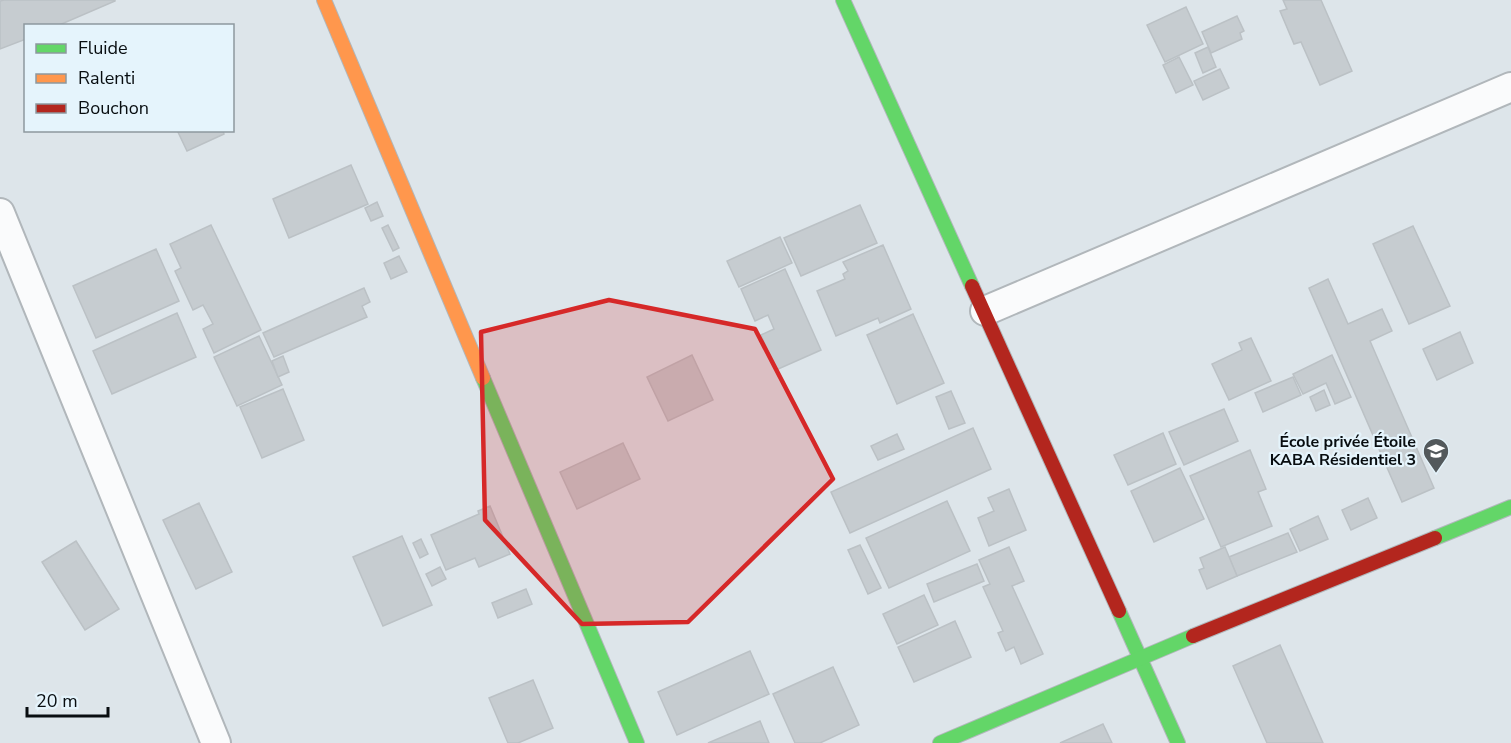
<svg xmlns="http://www.w3.org/2000/svg" width="1511" height="743" font-family="'Nunito Sans',sans-serif">
	<rect width="100%" height="100%" fill="#dde5ea"/>
	<!-- building -->
	<g fill="#c6ccd0" stroke="#bbc1c5" stroke-width="1.5">
		<path d="M4,0H115V1L57,26H26V39L0,49V1Z"/>
		<path d="M1283,0H1321L1352,71L1320,85L1301,42L1294,44L1280,11L1287,9Z"/>
		<path d="M1186,7L1203,44L1165,62L1147,25Z"/>
		<path d="M1237,16L1244,31L1240,33L1242,39L1211,53L1202,32Z"/>
		<path d="M1208,47L1216,67L1203,73L1195,53Z"/>
		<path d="M1179,57L1193,85L1176,93L1163,65Z"/>
		<path d="M1220,69L1229,88L1203,100L1194,81Z"/>
		<path d="M177,130H223L224,134L187,151Z"/>
		<path d="M351,165L368,204L289,238L273,199Z"/>
		<path d="M377,202L383,216L371,221L365,208Z"/>
		<path d="M860,205L877,243L801,276L784,238Z"/>
		<path d="M211,225L261,330L214,353L203,329L213,324L203,305L193,310L175,271L181,268L170,244Z"/>
		<path d="M388,225L399,248L393,251L382,228Z"/>
		<path d="M1413,226L1450,306L1409,324L1373,244Z"/>
		<path d="M780,237L792,263L739,287L727,261Z"/>
		<path d="M883,245L911,309L880,323L878,318L836,336L817,291L845,279L843,274L848,271L843,262Z"/>
		<path d="M156,249L179,301L96,338L73,286Z"/>
		<path d="M399,256L407,272L391,279L384,263Z"/>
		<path d="M785,269L821,350L776,370L761,335L774,329L768,315L755,321L741,289Z"/>
		<path d="M1328,279L1348,324L1382,309L1392,331L1370,341L1434,488L1402,502L1309,288Z"/>
		<path d="M364,288L370,302L362,306L367,317L274,357L263,333Z"/>
		<path d="M177,313L196,357L112,394L93,351Z"/>
		<path d="M913,314L944,383L897,404L867,335Z"/>
		<path d="M1460,332L1473,363L1437,380L1423,349Z"/>
		<path d="M259,336L282,385L237,406L214,357Z"/>
		<path d="M1251,338L1271,381L1229,400L1212,364L1242,350L1239,343Z"/>
		<path d="M692,355L713,400L668,421L647,377Z"/>
		<path d="M1332,355L1351,397L1335,404L1326,383L1303,394L1293,374Z"/>
		<path d="M283,356L289,372L278,377L272,361Z"/>
		<path d="M1293,377L1301,395L1263,412L1255,393Z"/>
		<path d="M283,389L304,440L262,458L240,407Z"/>
		<path d="M1324,390L1330,405L1316,411L1310,397Z"/>
		<path d="M951,391L965,423L949,429L936,397Z"/>
		<path d="M1224,409L1238,441L1184,465L1169,432Z"/>
		<path d="M973,428L991,469L850,533L831,492Z"/>
		<path d="M1163,433L1176,464L1128,485L1114,455Z"/>
		<path d="M897,434L904,449L878,460L871,446Z"/>
		<path d="M623,443L640,479L577,509L560,472Z"/>
		<path d="M1250,450L1266,489L1258,492L1272,526L1221,547L1190,476Z"/>
		<path d="M1180,468L1204,519L1154,542L1131,491Z"/>
		<path d="M1009,489L1026,530L989,546L978,518L994,511L988,498Z"/>
		<path d="M1368,498L1377,518L1351,530L1342,510Z"/>
		<path d="M947,501L970,551L889,588L866,538Z"/>
		<path d="M199,503L232,572L196,589L163,520Z"/>
		<path d="M490,506L510,554L479,567L475,558L446,570L431,535L479,514L478,511Z"/>
		<path d="M1318,516L1328,539L1300,551L1290,529Z"/>
		<path d="M1288,533L1297,552L1237,576L1229,557Z"/>
		<path d="M402,536L432,605L383,626L353,557Z"/>
		<path d="M421,539L428,554L420,558L413,543Z"/>
		<path d="M76,541L119,609L85,630L42,562Z"/>
		<path d="M860,545L881,588L868,594L848,550Z"/>
		<path d="M1009,547L1024,581L1012,586L1043,654L1021,664L1014,647L1006,651L998,633L1003,631L983,587L990,584L979,560Z"/>
		<path d="M1225,547L1237,576L1207,589L1199,570L1204,568L1200,558Z"/>
		<path d="M977,564L984,581L934,602L927,584Z"/>
		<path d="M440,567L446,579L432,586L426,574Z"/>
		<path d="M526,589L532,604L498,618L492,603Z"/>
		<path d="M924,595L938,625L897,644L883,614Z"/>
		<path d="M955,621L971,657L914,682L898,647Z"/>
		<path d="M1280,645L1323,743H1267L1233,666Z"/>
		<path d="M750,651L769,694L677,735L658,692Z"/>
		<path d="M833,667L859,725L820,743H795L773,694Z"/>
		<path d="M533,680L553,728L518,743H508L489,698Z"/>
		<path d="M760,721L769,743H708Z"/>
		<path d="M1103,724L1112,743H1060Z"/>
	</g>
	<g fill="none" stroke-linecap="round" stroke-linejoin="round">
		<!-- street casing -->
		<g stroke="#b1b7bb" stroke-width="32">
			<g id="street">
				<path d="M0,213L216,743"/>
				<path d="M985,311L1511,87"/>
			</g>
		</g>
		<!-- fast casing -->
		<g stroke="#b1b7bb" stroke-width="16">
			<g id="fast">
				<path d="M843,0L972,286"/>
				<path d="M483,378L637,743"/>
				<path d="M1435,538L1511,507"/>
				<path d="M1119,611L1178,743"/>
				<path d="M940,743L1193,636"/>
			</g>
		</g>
		<!-- slow casing -->
		<g stroke="#b1b7bb" stroke-width="16">
			<path id="slow" d="M324,0L483,378"/>
		</g>
		<!-- jam casing -->
		<g stroke="#b1b7bb" stroke-width="16">
			<g id="jam">
				<path d="M972,286L1119,611"/>
				<path d="M1193,636L1435,538"/>
			</g>
		</g>
		<!-- street -->
		<use href="#street" stroke="#fafbfc" stroke-width="28"/>
		<!-- fast -->
		<use href="#fast" stroke="#63d668" stroke-width="14"/>
		<!-- slow -->
		<use href="#slow" stroke="#ff974d" stroke-width="14"/>
		<!-- jam -->
		<use href="#jam" stroke="#b3261e" stroke-width="14"/>
	</g>
	<!-- marked area -->
	<path fill="#d62828" fill-opacity="0.2" stroke="#d62828" stroke-width="4.5" stroke-linejoin="round" d="M609,300L755,329L833,479L688,622L582,624L485,520L481,332Z"/>
	<!-- icons -->
	<defs>
		<g id="school-pin" transform="scale(1.35)"><path d="M0 17L-7.5 6A9.5 9.5 0 1 1 7.5 6Z" fill="#53595c" stroke="#e5f4fc"/><path d="M0-5L7-2L0 1L-7-2ZM-4 1L0 2.5L4 1V4Q0 6-4 4Z" fill="#fff"/></g>
	</defs>
	<g fill-rule="evenodd">
		<use href="#school-pin" x="1436" y="451"/>
	</g>
	<g text-anchor="middle" dominant-baseline="central" stroke-width="4.5" stroke-linejoin="round" paint-order="stroke">
		<!-- poi labels -->
		<g font-size="16" font-weight="bold" fill="#080d10" stroke="#e5f4fc" text-anchor="end">
			<text x="1416" y="442">École privée Étoile<tspan x="1416" dy="18">KABA Résidentiel 3</tspan></text>
		</g>
	</g>
	<!-- legend -->
	<rect x="24" y="24" width="210" height="108" fill="#e5f4fc" stroke="#8d989e" stroke-width="1.5"/>
	<rect x="36" y="44" width="30" height="9" fill="#63d668" stroke="#8d989e" stroke-width="1.5"/>
	<text x="78" y="54" font-size="18" fill="#080d10">Fluide</text>
	<rect x="36" y="74" width="30" height="9" fill="#ff974d" stroke="#8d989e" stroke-width="1.5"/>
	<text x="78" y="84" font-size="18" fill="#080d10">Ralenti</text>
	<rect x="36" y="104" width="30" height="9" fill="#b3261e" stroke="#8d989e" stroke-width="1.5"/>
	<text x="78" y="114" font-size="18" fill="#080d10">Bouchon</text>
	<!-- scale -->
	<path d="M27 707v9h81v-9" fill="none" stroke="#080d10" stroke-width="3"/>
	<text x="36" y="707" font-size="18" fill="#080d10" stroke="#e5f4fc" stroke-width="4.5" paint-order="stroke">20 m</text>
</svg>
